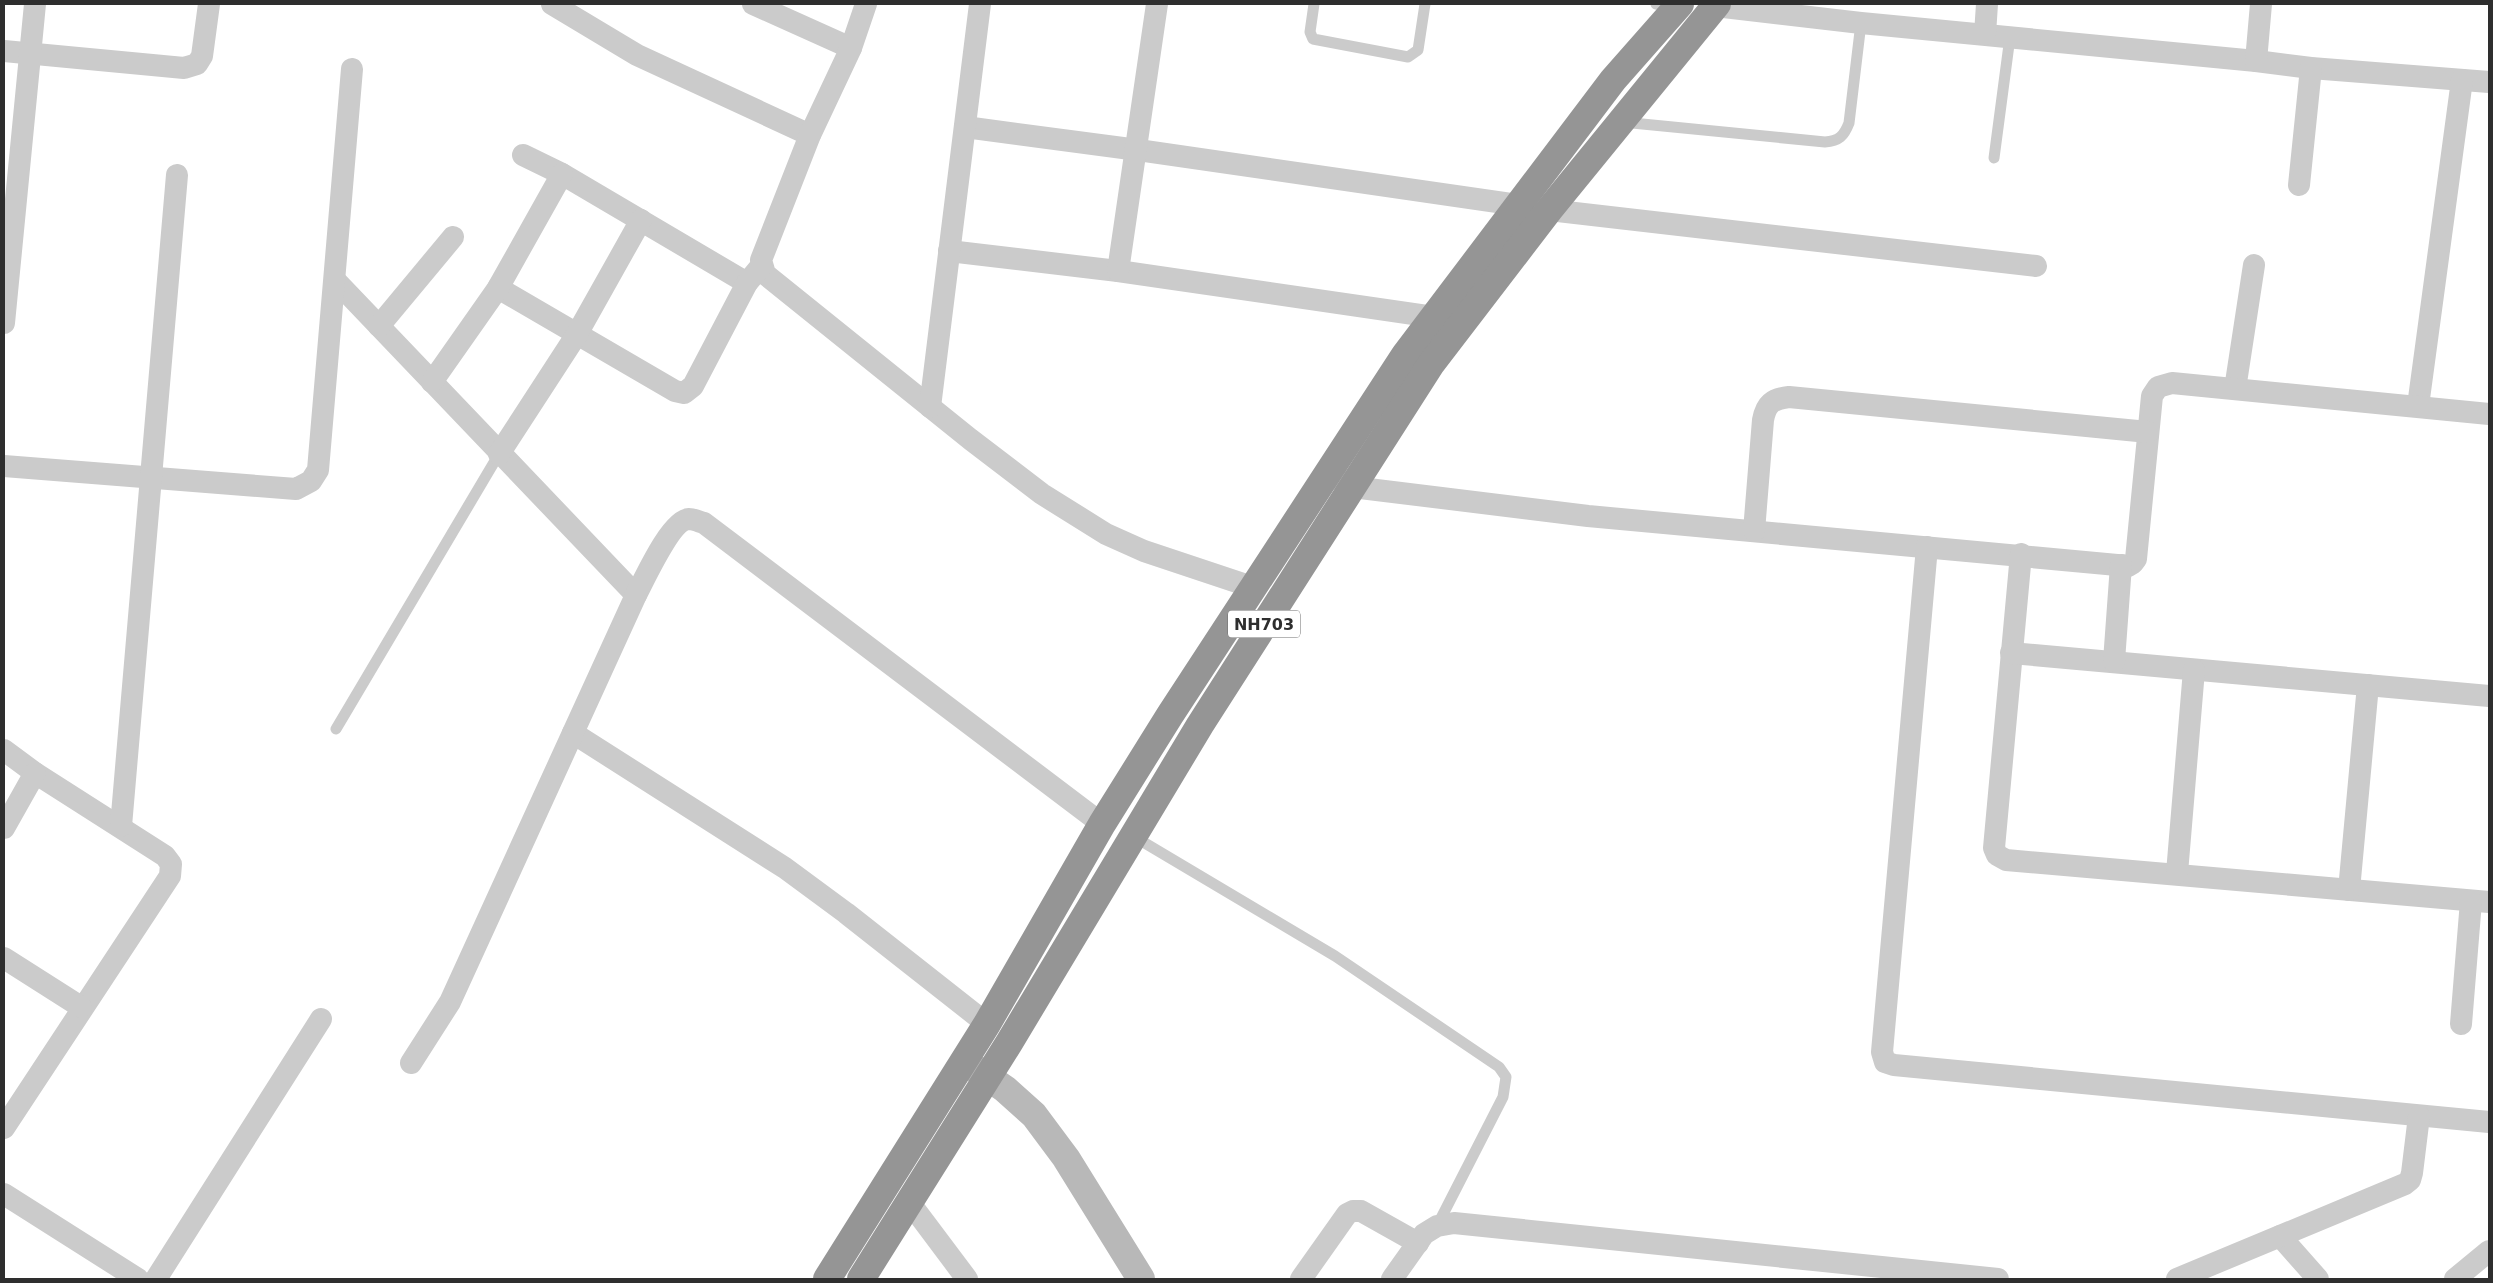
<svg xmlns="http://www.w3.org/2000/svg" width="2493" height="1283" font-family="'DejaVu Sans',sans-serif">
	<rect width="100%" height="100%" fill="#fff"/>
	<g fill="none" stroke-linecap="round" stroke-linejoin="round">
		<!-- lane -->
		<g stroke="#cbcbcb" stroke-width="11">
			<path d="M1314,4L1310,32L1313,39L1408,57L1418,50L1425,4"/>
			<path d="M1656,4L1675,7"/>
			<path d="M1622,122L1825,142C1839,141 1844,136 1849,123L1861,23"/>
			<path d="M1994,158L2010,37"/>
			<path d="M336,729L499,454"/>
			<path d="M1133,836L1335,956L1499,1067L1506,1077L1503,1097L1437,1226"/>
		</g>
		<!-- street -->
		<g stroke="#cbcbcb" stroke-width="22">
			<path d="M552,4L637,55L810,135"/>
			<path d="M753,4L851,48"/>
			<path d="M866,4L851,48L810,135L761,260L765,274L970,439L1042,494L1106,534L1144,551L1252,587"/>
			<path d="M1715,6L1861,23L2256,61L2311,68L2489,82"/>
			<path d="M1985,34L1987,4"/>
			<path d="M4,51L184,68L197,64L202,56L209,4"/>
			<path d="M2256,61L2261,4"/>
			<path d="M965,127L1138,150L1518,205"/>
			<path d="M523,155L562,174L747,283"/>
			<path d="M2299,185L2311,68"/>
			<path d="M1549,210L2036,266"/>
			<path d="M949,251L1118,271L1434,317"/>
			<path d="M1118,271L1157,4"/>
			<path d="M335,280L636,595"/>
			<path d="M498,288L675,391L684,393L693,386L747,283L761,266"/>
			<path d="M4,323L35,4"/>
			<path d="M379,326L453,237"/>
			<path d="M432,382L498,288L562,174"/>
			<path d="M2235,389L2254,265"/>
			<path d="M2418,406L2462,80"/>
			<path d="M930,407L980,4"/>
			<path d="M499,454L577,334L641,220"/>
			<path d="M4,466L296,489L311,481L318,470L352,69"/>
			<path d="M1339,479L1352,487L1588,516L2128,566L2133,563L2136,559L2152,396L2158,387L2172,383L2489,414"/>
			<path d="M1754,531L1763,420C1766,404 1772,399 1789,397L2148,432"/>
			<path d="M1927,547L1882,1052L1885,1062L1894,1065L2489,1122"/>
			<path d="M2021,554L1994,848L1997,855L2006,860L2489,902"/>
			<path d="M2011,653L2489,696"/>
			<path d="M2114,661L2121,565"/>
			<path d="M573,733L785,868L846,913L987,1024"/>
			<path d="M4,750L35,773L165,856L171,864L170,876L4,1128"/>
			<path d="M121,826L177,175"/>
			<path d="M4,828L35,773"/>
			<path d="M2177,873L2194,670"/>
			<path d="M2349,890L2368,685"/>
			<path d="M4,958L81,1007"/>
			<path d="M2461,1024L2471,901"/>
			<path d="M411,1063L450,1002L636,595C645,578 671,520 689,519C694,519 700,522 704,523L1102,824"/>
			<path d="M4,1194L138,1279"/>
			<path d="M910,1203L967,1279"/>
			<path d="M2280,1236L2318,1279"/>
			<path d="M156,1279L321,1019"/>
			<path d="M1301,1279L1347,1214L1353,1211H1361L1418,1243"/>
			<path d="M1392,1279L1424,1234L1437,1226L1454,1223L1998,1279"/>
			<path d="M2177,1279L2405,1184L2410,1180L2412,1173L2419,1116"/>
			<path d="M2455,1279L2489,1251"/>
		</g>
		<!-- secondary -->
		<path stroke="#b8b8b8" stroke-width="28" d="M967,1063L1005,1089L1034,1115L1066,1158L1141,1279"/>
		<!-- highway -->
		<g stroke="#959595" stroke-width="28">
			<path d="M827,1279L987,1024L1102,824L1170,715L1405,355L1613,80L1680,4"/>
			<path d="M861,1279L1009,1043L1200,725L1431,364L1549,210L1717,4"/>
		</g>
	</g>
	<g text-anchor="middle" dominant-baseline="central" stroke-width="5" stroke-linejoin="round" paint-order="stroke">
		<!-- shield labels -->
		<rect fill="#fff" stroke="#6d6d6d" stroke-width="1" x="1228" y="610.5" width="72" height="27" rx="4"/>
		<g font-size="16" font-weight="bold" fill="#2e2e2e">
			<text x="1264" y="624">NH703</text>
		</g>
	</g>
	<!-- border -->
	<rect width="2493" height="1283" fill="none" stroke="#2e2e2e" stroke-width="10"/>
</svg>
